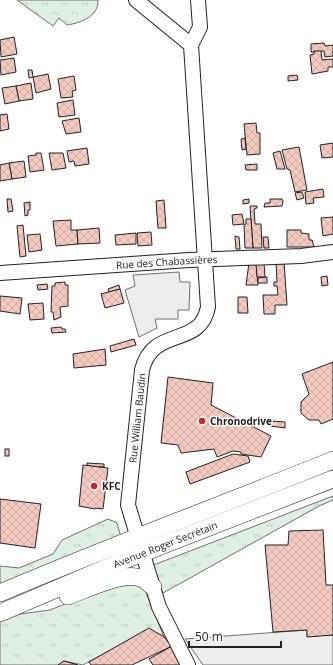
<svg xmlns="http://www.w3.org/2000/svg" width="333" height="665" font-family="'Open Sans',sans-serif">
	<defs>
		<pattern id="grass-tufts" width="24" height="20" patternUnits="userSpaceOnUse"><rect width="24" height="20" fill="#e0efe3"/><path d="M3 7l-1-3M5 7V3M7 7l1-3M15 17l-1-3M17 17v-4M19 17l1-3" fill="none" stroke="#c0cdc2"/></pattern>
		<pattern id="forest-crowns" width="20" height="18" patternUnits="userSpaceOnUse"><rect width="20" height="18" fill="#e0efe3"/><path d="M2 6a3 3 0 1 1 6 0M12 15a3 3 0 1 1 6 0" fill="none" stroke="#c0cdc2"/></pattern>
		<pattern id="building-cross-hatch" width="8" height="8" patternUnits="userSpaceOnUse"><rect width="8" height="8" fill="#f3c9c0"/><path d="M0 0l8 8M0 8l8-8" fill="none" stroke="#d0aca5"/></pattern>
	</defs>
	<rect width="100%" height="100%" fill="#fff"/>
	<!-- grass -->
	<g fill="url(#grass-tufts)" stroke="#6f6f6f">
		<path d="M333,496V500L319,506L163,593L151,566Z"/>
		<path d="M108,519L117,523L121,537L0,586V566L19,568L53,554L62,540Z"/>
		<path d="M134,582L145,590L164,637L149,629L83,665L64,661L58,665H0V621L13,615L50,610L108,587Z"/>
	</g>
	<!-- forest -->
	<path fill="url(#forest-crowns)" stroke="#6f6f6f" d="M17,0H98C99,16 81,23 67,25L59,18L53,26Z"/>
	<!-- parking -->
	<g fill="#ededed" stroke="#6f6f6f">
		<path d="M179,272L180,282H190L189,310H178V319H155L157,328L139,337L125,290L135,286L133,275Z"/>
		<path d="M307,630V636L333,635V665H203L185,639Z"/>
	</g>
	<!-- building -->
	<g fill="url(#building-cross-hatch)" stroke="#222">
		<path d="M14,37L17,54L1,57L0,40Z"/>
		<path d="M324,43L325,46L333,45V56L325,57L324,51L311,52V44Z"/>
		<path d="M314,51H321L322,60L333,59V67H328V71L312,74L310,55L314,54Z"/>
		<path d="M14,58L16,72L1,75L0,60Z"/>
		<path d="M28,70H32L33,77L29,78Z"/>
		<path d="M48,74L51,89L36,93L33,77Z"/>
		<path d="M297,75L298,80L288,81V76Z"/>
		<path d="M74,76L76,90L72,91L73,97L61,98L58,79Z"/>
		<path d="M31,83L33,99L19,101L16,86Z"/>
		<path d="M16,86L19,101L5,104L2,88Z"/>
		<path d="M73,100L75,115L59,117L57,103Z"/>
		<path d="M7,114L9,129L0,131V115Z"/>
		<path d="M79,118L81,132L66,134L62,121Z"/>
		<path d="M256,123L257,133H260V154L247,155L244,124Z"/>
		<path d="M245,138L246,149L242,150L241,139Z"/>
		<path d="M333,143V157L322,158L320,145Z"/>
		<path d="M299,147L307,190L295,192L290,170L287,169L282,150Z"/>
		<path d="M87,148L89,164L75,166L74,161L69,162L67,151Z"/>
		<path d="M280,151L282,158L285,169H277L273,153Z"/>
		<path d="M36,153H41L44,170L30,172L28,156L36,155Z"/>
		<path d="M49,153H63L66,168L52,170Z"/>
		<path d="M24,161L26,177L12,179L9,163Z"/>
		<path d="M9,163L12,179L0,181V165Z"/>
		<path d="M257,164V170H246L245,165Z"/>
		<path d="M323,189L324,197L313,198L314,203L306,204L305,192Z"/>
		<path d="M302,192L304,198L297,200L295,193Z"/>
		<path d="M7,199H11L13,211L8,212Z"/>
		<path d="M249,199V203L243,204V200Z"/>
		<path d="M270,199H282L283,201L282,206L264,207L265,203H270Z"/>
		<path d="M164,200L166,228H158L156,201Z"/>
		<path d="M30,202V210H28V215L25,216L24,203Z"/>
		<path d="M250,206H257V208L254,209L255,224H261L262,248H253Z"/>
		<path d="M242,214L244,224L233,225L232,215Z"/>
		<path d="M333,217V234L323,236L321,218Z"/>
		<path d="M246,219H251L253,248H245L244,225L246,224Z"/>
		<path d="M71,220V230H77L78,244L56,246L53,221Z"/>
		<path d="M23,225L26,256L20,257L17,226Z"/>
		<path d="M99,228L100,243L78,244L77,230Z"/>
		<path d="M287,230H301V233L309,234V240H312L314,247H287Z"/>
		<path d="M151,232L152,245L138,246L137,233Z"/>
		<path d="M136,233V244L116,245L115,235Z"/>
		<path d="M40,234L42,250L29,252L27,235Z"/>
		<path d="M235,236L239,237L240,249H236Z"/>
		<path d="M263,237H268L269,248H264Z"/>
		<path d="M276,262H284L287,305H275V314H264L263,295H278L277,286H274V282H277Z"/>
		<path d="M249,263H256L258,285H246Z"/>
		<path d="M256,263H264L265,277H257Z"/>
		<path d="M327,276L328,285L322,286L321,277Z"/>
		<path d="M267,277V283H258V278Z"/>
		<path d="M65,282V285H68V306L60,307L61,317L54,320L53,312H51L52,286H55V283Z"/>
		<path d="M47,284L48,289L38,290L37,285Z"/>
		<path d="M119,285L120,289L109,292L108,289Z"/>
		<path d="M120,289L124,303L105,308L101,294Z"/>
		<path d="M0,296L22,298L20,314L0,311Z"/>
		<path d="M238,297H247L248,313H238Z"/>
		<path d="M43,303L44,319L30,320L28,304Z"/>
		<path d="M61,327L62,329H65L66,332L52,333L51,328Z"/>
		<path d="M134,339L136,345L111,352L110,346Z"/>
		<path d="M105,349L106,365L74,368L73,354Z"/>
		<path d="M333,362V419L321,424L319,420H309L301,413V402L309,394L302,374Z"/>
		<path d="M168,377L213,383L211,405L271,436L261,457L241,454V452L233,451L217,457L214,449L181,453L178,445L161,443Z"/>
		<path d="M271,421L285,422V428L271,426Z"/>
		<rect x="5" y="449" width="4" height="7"/>
		<path d="M233,454L248,456L250,462L190,484L186,472Z"/>
		<path d="M87,463L104,464V467L87,466Z"/>
		<path d="M83,465L108,468L103,509L95,508V509L79,506Z"/>
		<path d="M0,499L41,504L35,548L0,543Z"/>
		<path d="M323,530L326,585H333V635L307,637V630L273,632L265,545H288L289,531Z"/>
		<path d="M149,628L164,637L172,646L132,665H91L89,662Z"/>
		<path d="M172,646L184,665H153L149,659Z"/>
		<path d="M64,661L78,665H58Z"/>
	</g>
	<g fill="none" stroke-linecap="round" stroke-linejoin="round">
		<!-- minor casing -->
		<g stroke="#222" stroke-width="16">
			<g id="minor">
				<path d="M136,0L191,45L208,307C200,349 153,325 142,370L128,505L159,607L188,665"/>
				<path d="M191,45L200,27L198,0"/>
				<path id="s1" d="M0,273L189,260L301,256L333,252"/>
			</g>
		</g>
		<!-- major casing -->
		<g stroke="#222" stroke-width="18">
			<g id="major">
				<path d="M0,593C110,546 222,505 333,460"/>
				<path d="M68,596C85,590 119,573 137,577C144,578 148,582 153,587"/>
				<path id="s2" d="M0,613L122,561L333,479"/>
			</g>
		</g>
		<!-- minor -->
		<use href="#minor" stroke="#fff" stroke-width="14"/>
		<!-- major -->
		<use href="#major" stroke="#fff" stroke-width="17"/>
	</g>
	<!-- markers -->
	<g fill="#c62828" stroke="#fff" stroke-width="1.5">
		<circle cx="202" cy="421" r="4"/>
		<circle cx="94" cy="486" r="4"/>
	</g>
	<g text-anchor="middle" dominant-baseline="central" stroke-width="3" stroke-linejoin="round" paint-order="stroke">
		<!-- street labels -->
		<g font-size="10" fill="#222" stroke="#fff">
			<text stroke="none"><textPath href="#s1" startOffset="167">Rue des Chabassières</textPath></text>
			<text transform="translate(137 418) rotate(-84)">Rue William Baudin</text>
			<text stroke="none"><textPath href="#s2" startOffset="179">Avenue Roger Secrétain</textPath></text>
		</g>
		<!-- poi labels -->
		<g font-size="10" font-weight="bold" fill="#222" stroke="#fff" text-anchor="start">
			<text x="210" y="421">Chronodrive</text>
			<text x="102" y="486">KFC</text>
		</g>
	</g>
	<!-- scale -->
	<path d="M189 641v6h92v-6" fill="none" stroke="#222222" stroke-width="2"/>
	<text x="195" y="641" font-size="12" fill="#222222" stroke="#ffffff" stroke-width="3" paint-order="stroke">50 m</text>
</svg>
